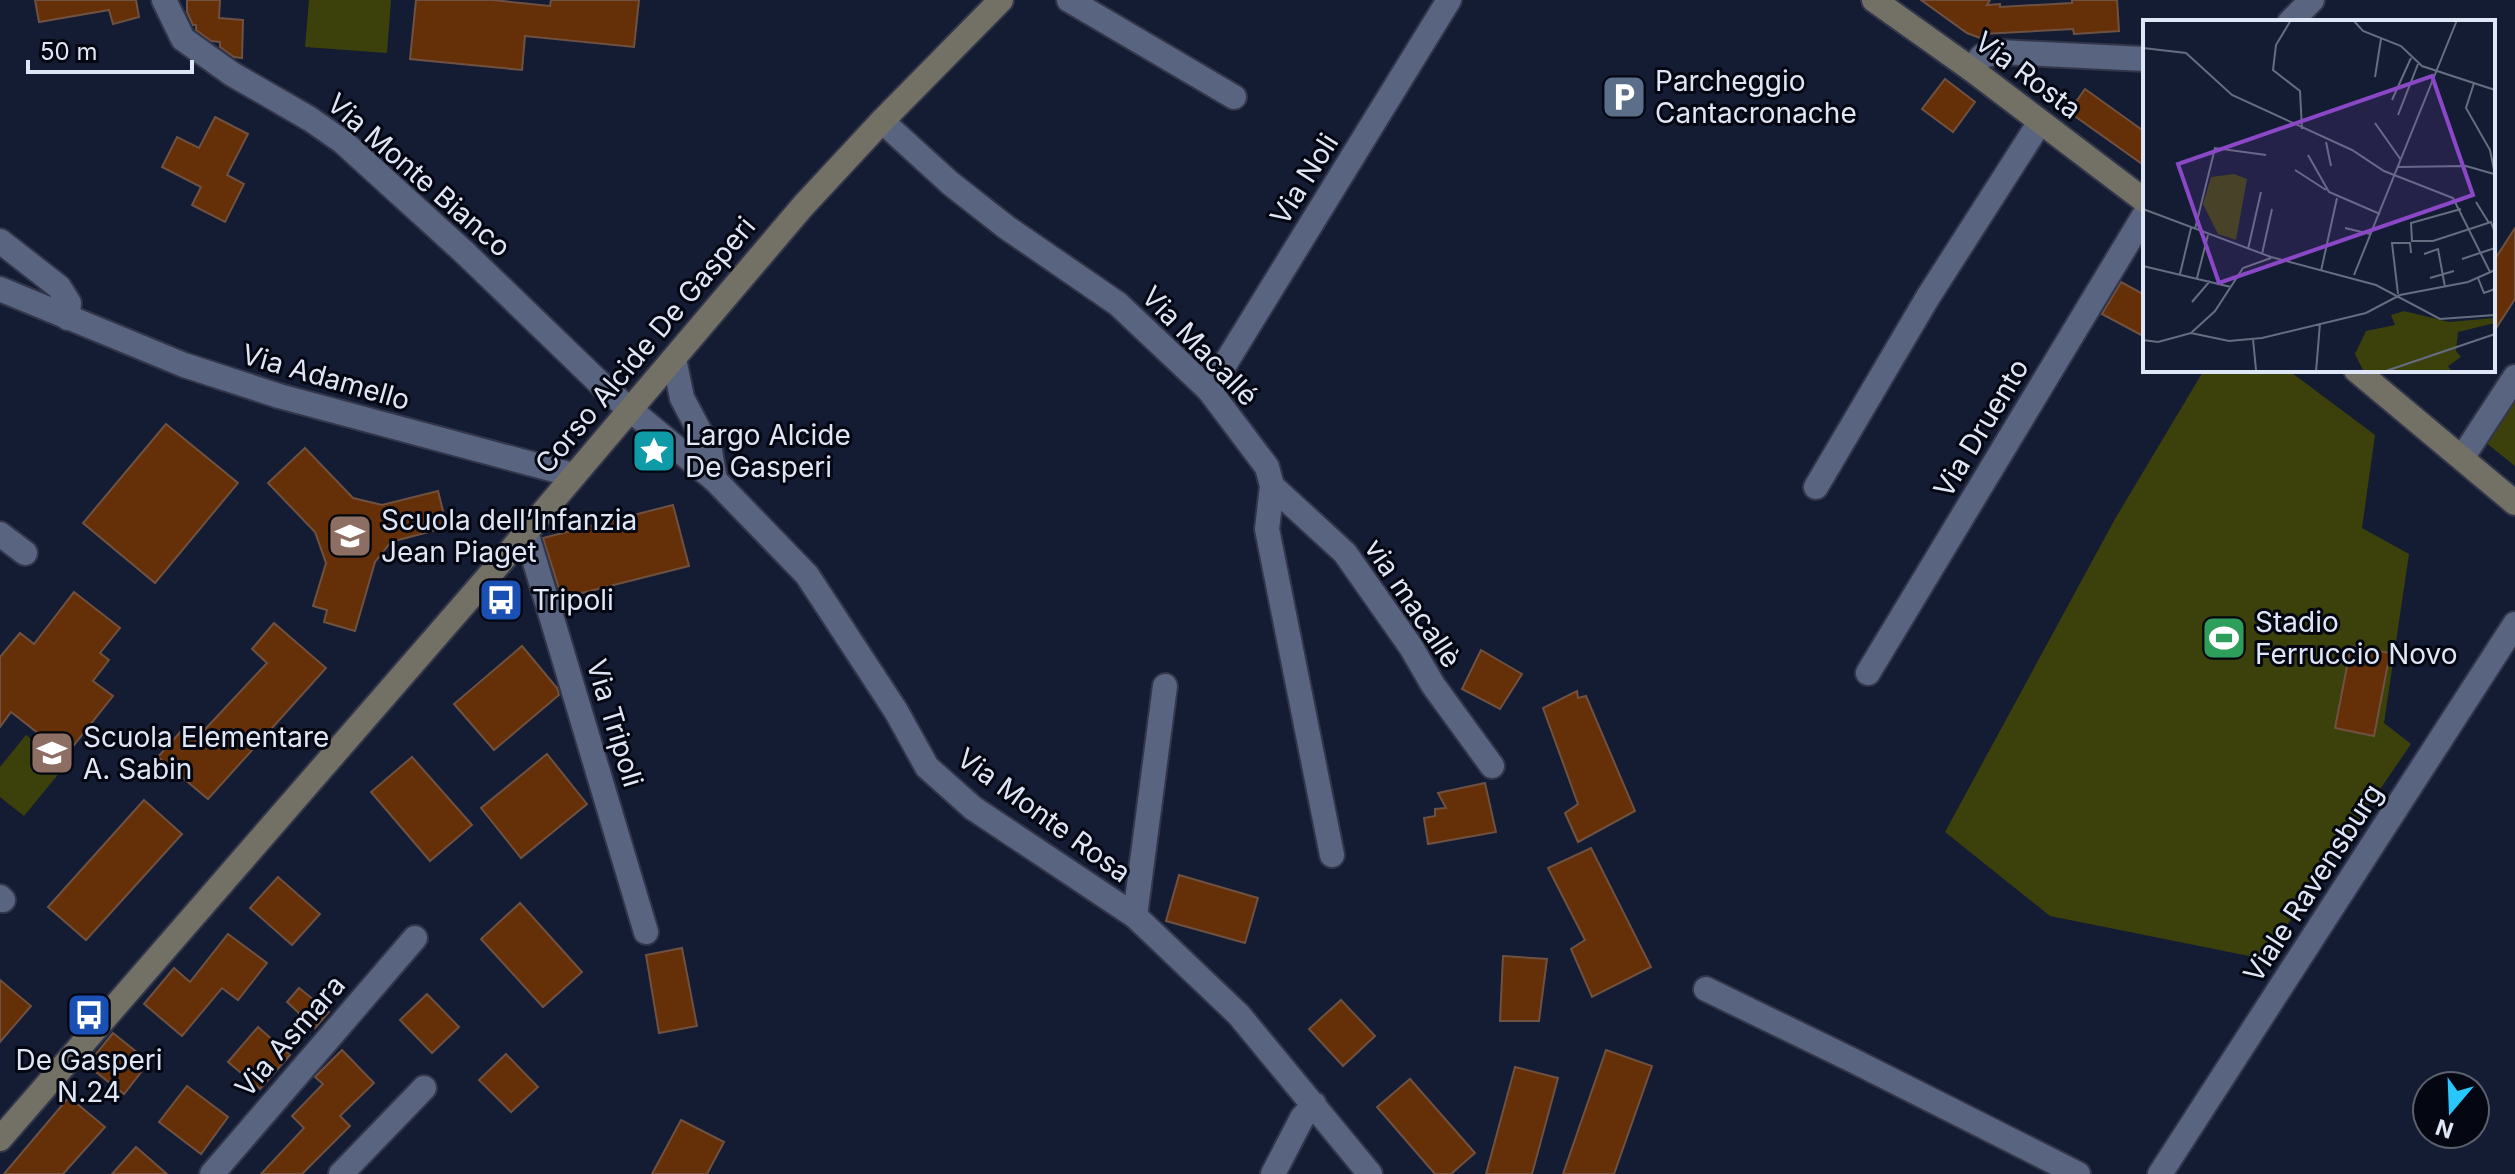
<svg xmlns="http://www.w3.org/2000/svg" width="2515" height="1174" font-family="Inter,sans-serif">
	<rect width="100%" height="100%" fill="#131c33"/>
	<!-- green -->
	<g fill="#3c410c">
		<path d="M309,0H391L387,53L305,47Z"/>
		<path d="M2204,370H2288L2375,435L2362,528L2409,554L2384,723L2411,744L2264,959L2050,916L1945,832L2115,519Z"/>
		<path d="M2515,400V466L2485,442Z"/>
		<path d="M26,735L65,766L24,816L0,797V767Z"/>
	</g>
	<!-- building -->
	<g fill="#652f07" stroke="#6f5141" stroke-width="2">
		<path d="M35,0H136L139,17L113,24L109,10L39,22Z"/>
		<path d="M187,0H220L219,18L243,20L242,58L234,57L220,47V42L211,41L196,30V25H193L187,12Z"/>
		<path d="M416,0H492L550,6L551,0H639L634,47L525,36L522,70L410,59Z"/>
		<path d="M1921,0H1990L1987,5L2000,4V7L2072,3V0H2117L2119,31L2074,34L2073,29L1982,34L1980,38L1967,33Z"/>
		<path d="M1945,79L1975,102L1953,132L1922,109Z"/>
		<path d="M2085,89L2145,132V166L2069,112Z"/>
		<path d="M215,117L248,134L227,175L244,184L225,222L192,205L201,187L162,167L177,137L199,148Z"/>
		<path d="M2515,228V299L2493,333V262Z"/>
		<path d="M2121,282L2145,295V337L2102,314Z"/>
		<path d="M166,424L238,483L155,583L83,523Z"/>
		<path d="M305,448L353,498L382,505L438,491L447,527L391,542L375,562L355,631L324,622L327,610L313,606L326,563L315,532L268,483Z"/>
		<path d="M673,505L689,566L562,598L543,538Z"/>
		<path d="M74,592L120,628L100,653L109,660L93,681L113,696L66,755L11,712L0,727V657L20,633L34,644Z"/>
		<path d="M274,623L326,668L208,799L158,757L183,729L195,740L267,663L252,649Z"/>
		<path d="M522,646L557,688L559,695L494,750L454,704Z"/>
		<path d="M2351,646L2390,653L2374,736L2335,728Z"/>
		<path d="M1481,650L1522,674L1500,709L1462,689Z"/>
		<path d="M1577,691L1578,698L1586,696L1635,811L1578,842L1565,813L1578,804L1543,708Z"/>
		<path d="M547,754L587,804L521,858L481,808Z"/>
		<path d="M412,757L472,825L430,861L371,792Z"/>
		<path d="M1485,783L1496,832L1428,844L1424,818L1435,816V809L1446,808L1438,793Z"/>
		<path d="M144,800L182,834L86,940L48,907Z"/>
		<path d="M1591,848L1651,967L1592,997L1571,949L1585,940L1548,868Z"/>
		<path d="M1179,875L1258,898L1245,943L1166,921Z"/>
		<path d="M278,877L320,914L292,945L250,908Z"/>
		<path d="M520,903L582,972L543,1007L481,939Z"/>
		<path d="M228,934L267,963L238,1000L222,988L182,1036L144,1004L174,968L190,982Z"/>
		<path d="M682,948L697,1026L659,1033L646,955Z"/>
		<path d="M1503,956L1547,959L1539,1021H1500Z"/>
		<path d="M0,980L31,1006L0,1042Z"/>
		<path d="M299,988L329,1012L315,1028L287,1002Z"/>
		<path d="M427,994L459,1027L432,1053L400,1020Z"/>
		<path d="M1341,1000L1375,1036L1343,1066L1309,1029Z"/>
		<path d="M258,1027L290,1055L260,1089L228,1062Z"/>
		<path d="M113,1033L149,1062L124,1094L87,1065Z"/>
		<path d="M342,1050L374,1083L340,1116L350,1126L302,1174H261L304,1128L292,1116L323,1084L315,1077Z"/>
		<path d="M1606,1050L1652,1066L1614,1174H1563Z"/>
		<path d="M506,1054L538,1087L511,1112L479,1080Z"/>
		<path d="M1515,1067L1558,1078L1532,1174H1486Z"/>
		<path d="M1410,1079L1475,1153L1451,1174H1435L1377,1107Z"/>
		<path d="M187,1086L228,1117L201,1154L159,1122Z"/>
		<path d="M69,1097L105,1127L63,1174H4Z"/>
		<path d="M681,1120L724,1142L707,1174H652Z"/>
		<path d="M136,1147L167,1174H112Z"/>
	</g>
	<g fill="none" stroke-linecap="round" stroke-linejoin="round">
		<!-- street casing -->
		<g stroke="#33364a" stroke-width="28">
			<g id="street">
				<path d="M164,0L183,39L232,74L310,119L343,142L465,253L609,392L715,480L807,575L896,711L927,767L973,808L1135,916L1239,1015L1370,1174"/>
				<path d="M1069,0L1234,97"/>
				<path d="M2290,22L2312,0"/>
				<path d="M1971,69L1982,56L2000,52L2145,59"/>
				<path d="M882,121L950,183L1006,227L1118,304L1209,390L1267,467L1272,486L1267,529L1332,855"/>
				<path d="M0,241L59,287L69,303L68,318"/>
				<path d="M0,289L184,365L279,396L573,475"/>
				<path d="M674,359L682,398L710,451L715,480"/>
				<path d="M1209,390L1449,0"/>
				<path d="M2462,458L2515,377"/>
				<path d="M1272,486L1345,553L1411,647L1433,685L1492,766"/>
				<path d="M1816,487L1928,297L2040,122"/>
				<path d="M526,532L646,932"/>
				<path d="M0,534L25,553"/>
				<path d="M1868,673L2145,214"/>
				<path d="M0,897L3,900"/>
				<path d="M1135,916L1165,686"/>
				<path d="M1706,989L1852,1060L2078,1174"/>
				<path d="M212,1174L415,938"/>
				<path d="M341,1174L424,1088"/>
				<path d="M1273,1174L1302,1118L1314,1104"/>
				<path d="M2160,1174L2515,624"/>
			</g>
		</g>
		<!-- secondary casing -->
		<g stroke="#33364a" stroke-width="28">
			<g id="secondary">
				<path d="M1874,0L1971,69L2145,201"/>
				<path d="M2356,370L2515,503"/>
				<path d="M0,1139L500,563L803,206L882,121L1001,0"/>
			</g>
		</g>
		<!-- street -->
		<use href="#street" stroke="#586480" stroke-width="24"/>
		<!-- secondary -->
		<use href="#secondary" stroke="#737166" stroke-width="24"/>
	</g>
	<!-- icons -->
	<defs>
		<g id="parking-square" transform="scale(2.3)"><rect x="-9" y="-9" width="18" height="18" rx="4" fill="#5c6f8a" stroke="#040711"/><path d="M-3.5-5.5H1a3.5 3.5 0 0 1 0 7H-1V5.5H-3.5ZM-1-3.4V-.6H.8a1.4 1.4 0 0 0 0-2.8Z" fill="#fff"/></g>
		<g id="sight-square" transform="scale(2.3)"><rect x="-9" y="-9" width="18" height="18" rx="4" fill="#0f9aa8" stroke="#040711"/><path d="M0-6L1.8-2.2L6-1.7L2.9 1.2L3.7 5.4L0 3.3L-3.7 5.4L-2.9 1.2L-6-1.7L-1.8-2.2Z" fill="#fff"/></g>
		<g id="school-square" transform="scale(2.3)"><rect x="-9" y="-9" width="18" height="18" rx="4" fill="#8d6e63" stroke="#040711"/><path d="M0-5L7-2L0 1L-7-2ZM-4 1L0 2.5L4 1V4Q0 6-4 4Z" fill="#fff"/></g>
		<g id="bus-square" transform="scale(2.3)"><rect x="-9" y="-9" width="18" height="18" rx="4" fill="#1a4fb4" stroke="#040711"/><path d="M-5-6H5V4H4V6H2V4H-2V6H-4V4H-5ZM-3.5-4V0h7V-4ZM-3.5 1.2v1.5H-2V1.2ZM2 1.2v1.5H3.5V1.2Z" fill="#fff"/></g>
		<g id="stadium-square" transform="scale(2.3)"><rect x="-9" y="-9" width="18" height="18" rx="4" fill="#2e9e5b" stroke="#040711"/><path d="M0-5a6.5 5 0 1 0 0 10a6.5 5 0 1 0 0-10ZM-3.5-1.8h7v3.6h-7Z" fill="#fff"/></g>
	</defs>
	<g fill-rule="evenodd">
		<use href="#parking-square" x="1624" y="97"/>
		<use href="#sight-square" x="654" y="451"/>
		<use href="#school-square" x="350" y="536"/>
		<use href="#bus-square" x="501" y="600"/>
		<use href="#stadium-square" x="2224" y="638"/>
		<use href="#school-square" x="52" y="753"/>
		<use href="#bus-square" x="89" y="1015"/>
	</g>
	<g text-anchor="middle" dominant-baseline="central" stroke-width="6" stroke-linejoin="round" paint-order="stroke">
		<!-- street labels -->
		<g font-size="28" fill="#dfe6f6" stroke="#040711">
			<text transform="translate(2028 75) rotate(37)">Via Rosta</text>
			<text transform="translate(419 175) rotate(41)">Via Monte Bianco</text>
			<text transform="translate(1304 179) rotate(-58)">Via Noli</text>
			<text transform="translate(645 345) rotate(-50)">Corso Alcide De Gasperi</text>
			<text transform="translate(1200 346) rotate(46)">Via Macallé</text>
			<text transform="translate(326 377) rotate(16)">Via Adamello</text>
			<text transform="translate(1981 428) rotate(-59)">Via Druento</text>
			<text transform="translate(1413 603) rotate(56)">via macallè</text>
			<text transform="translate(615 723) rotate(73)">Via Tripoli</text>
			<text transform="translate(1044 815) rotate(36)">Via Monte Rosa</text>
			<text transform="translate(2313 883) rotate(-57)">Viale Ravensburg</text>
			<text transform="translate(290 1036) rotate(-49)">Via Asmara</text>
		</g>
		<!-- poi labels -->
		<g font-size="28" fill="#dfe6f6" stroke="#040711" text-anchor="start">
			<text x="1655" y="81">Parcheggio<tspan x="1655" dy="32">Cantacronache</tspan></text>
			<text x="685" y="435">Largo Alcide<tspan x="685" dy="32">De Gasperi</tspan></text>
			<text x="381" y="520">Scuola dell’Infanzia<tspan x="381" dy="32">Jean Piaget</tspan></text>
			<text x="532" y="600">Tripoli</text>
			<text x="2255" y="622">Stadio<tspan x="2255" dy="32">Ferruccio Novo</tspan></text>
			<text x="83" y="737">Scuola Elementare<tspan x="83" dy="32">A. Sabin</tspan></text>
			<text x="89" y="1060" text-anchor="middle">De Gasperi<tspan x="89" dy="32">N.24</tspan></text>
		</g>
	</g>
	<!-- overview -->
	<g transform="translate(2143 20)">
		<rect width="352" height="352" fill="#131c33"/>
		<path d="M91,154L104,159L93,220L75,214L60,184L68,157ZM261,291L306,302L352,298V303L315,312L313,331L318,337L305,346L309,352H221L212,334L223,311L252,305L248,295Z" fill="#3c410c"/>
		<path fill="none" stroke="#656d81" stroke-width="2" d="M148,0L133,25L130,50L157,71L159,109M210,0L220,11L258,26L279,46L352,70M0,28L43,33L89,75L209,130L241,151L310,178L347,252M232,57L238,19M331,63L323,88L347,130L352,155M249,80L268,38M255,95L275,44M232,103L258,140M183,122L188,146M165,135L186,172L237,194M255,147L323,146L351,154M152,150L183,170M333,182L346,203M0,189L128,237L233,265L297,299L352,295M318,189L268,203L269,221H290L348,202L352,213M202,208L227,214M52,209L72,128L123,135M105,229L118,172M119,234L129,189M281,234L295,229L302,267M319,239L352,228M0,246L88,267M178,251L194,178M37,254L48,208M211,255L314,0M54,258L65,215M287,258L311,251M335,258L341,273L352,269M255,274L249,223H267L268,233M49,282L67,261M48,313L72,291L100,248L128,238M110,319L113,350M0,320L15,322L48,313L86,321L119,318L223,293L257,275L325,262L352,250M173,352L177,303M240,352L352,314"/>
		<path fill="#8a48c7" fill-opacity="0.15" stroke="#8a48c7" stroke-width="4" d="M289,56L330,175L76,263L35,144Z"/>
		<rect width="352" height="352" fill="none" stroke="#dfe6f6" stroke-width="4"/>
	</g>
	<!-- north arrow -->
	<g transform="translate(2451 1110) rotate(199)"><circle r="38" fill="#040711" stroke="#5c606d" stroke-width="2"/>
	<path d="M0-6L14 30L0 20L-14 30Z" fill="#28c8ff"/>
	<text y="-12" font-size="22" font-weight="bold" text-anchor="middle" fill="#dfe6f6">N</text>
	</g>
	<!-- scale -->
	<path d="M28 60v12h164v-12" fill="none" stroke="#dfe6f6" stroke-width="4"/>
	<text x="40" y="60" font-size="24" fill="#dfe6f6" stroke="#040711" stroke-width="6" paint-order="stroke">50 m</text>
</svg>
